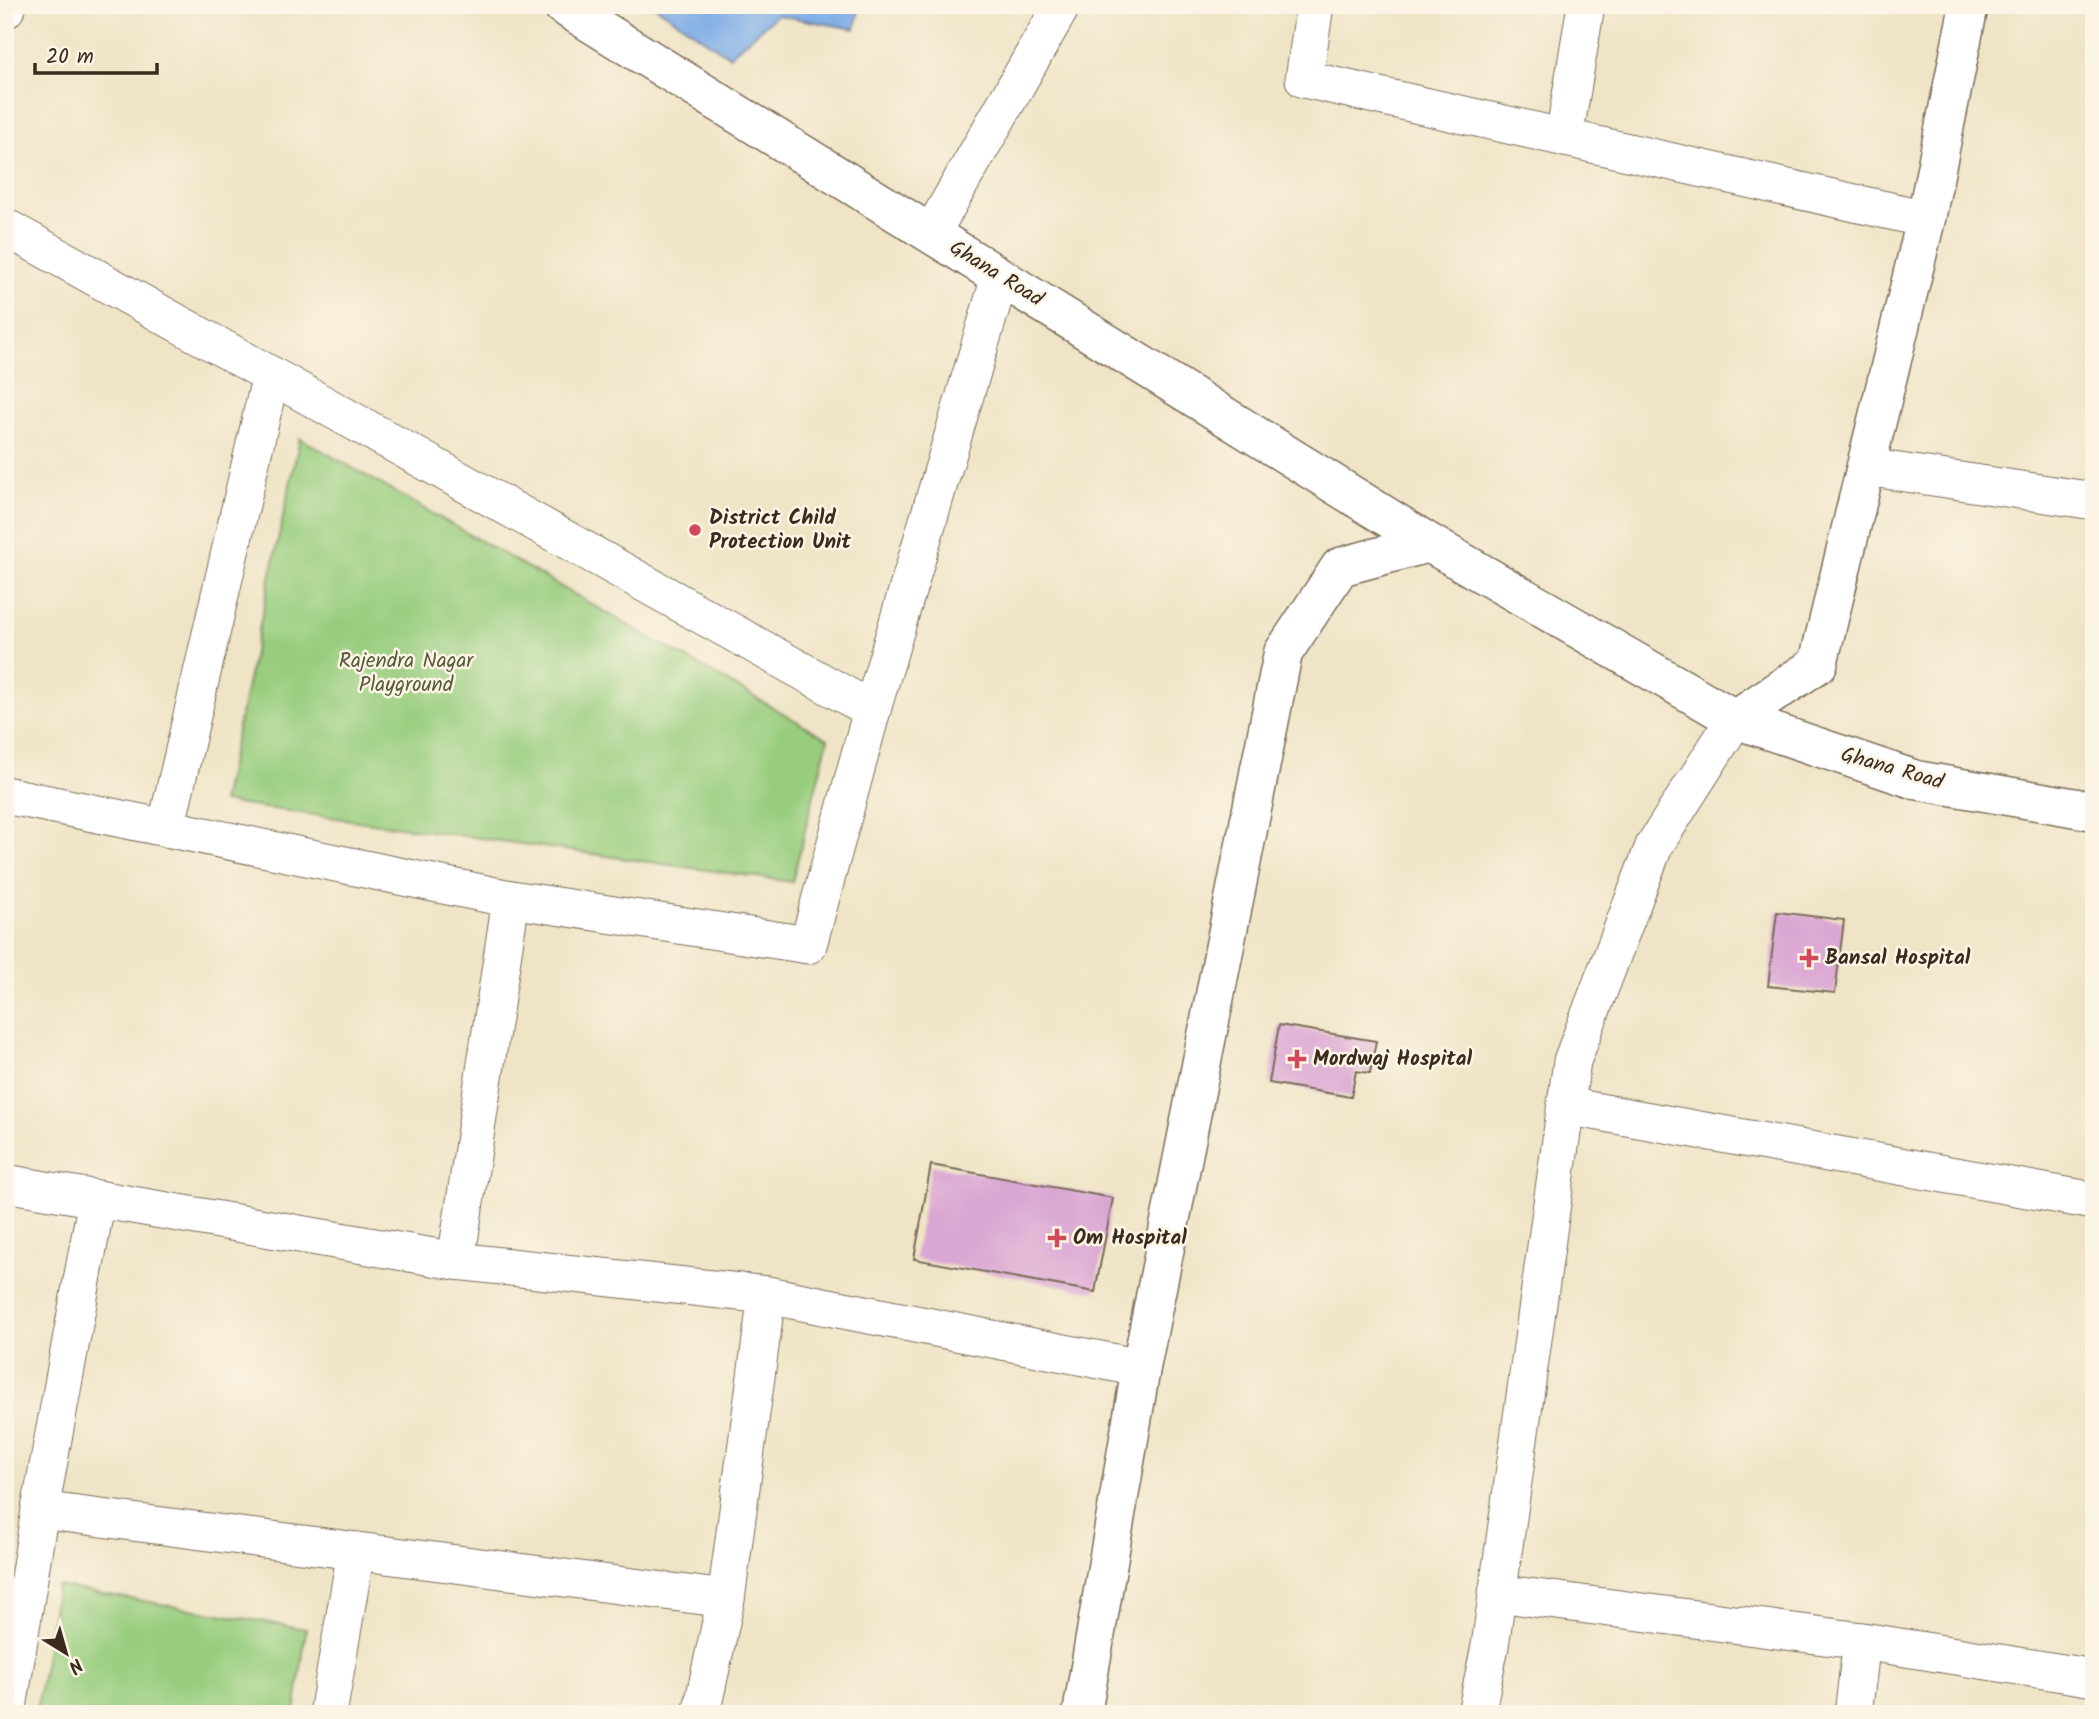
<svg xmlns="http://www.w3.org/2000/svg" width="2099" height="1719" font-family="Kalam,sans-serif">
	<rect width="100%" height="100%" fill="#fcf5e5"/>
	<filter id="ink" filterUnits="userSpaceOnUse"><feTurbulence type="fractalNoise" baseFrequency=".0143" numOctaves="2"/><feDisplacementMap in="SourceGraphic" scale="14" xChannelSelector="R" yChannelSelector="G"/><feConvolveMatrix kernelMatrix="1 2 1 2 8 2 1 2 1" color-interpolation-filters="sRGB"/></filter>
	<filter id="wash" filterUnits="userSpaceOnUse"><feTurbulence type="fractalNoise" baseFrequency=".00686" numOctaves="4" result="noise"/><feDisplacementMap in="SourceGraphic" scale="28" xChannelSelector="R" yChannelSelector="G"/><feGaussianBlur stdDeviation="1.57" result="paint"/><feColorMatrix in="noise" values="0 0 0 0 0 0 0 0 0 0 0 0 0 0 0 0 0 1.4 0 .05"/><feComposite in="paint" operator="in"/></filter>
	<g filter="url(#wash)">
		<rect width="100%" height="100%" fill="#efe4c6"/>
		<!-- green -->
		<g fill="#98cd7e" stroke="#6a7c4e" stroke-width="2">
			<path d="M300,438L828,739L792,882L222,802Z"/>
			<path d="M57,1586L306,1629L295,1714H36Z"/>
		</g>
		<!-- water -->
		<path fill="#7babe6" stroke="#5b6a82" stroke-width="2" d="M653,5H860L855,29L777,15L729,56Z"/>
		<g id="blocks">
			<!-- building -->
			<g fill="#daa6d3">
				<path d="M1777,912L1844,920L1835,993L1768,986Z"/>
				<path d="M1279,1025L1376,1041L1370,1073L1356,1071L1351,1097L1269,1083Z"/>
				<path d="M931,1165L1113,1198L1095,1292L914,1259Z"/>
			</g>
		</g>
	</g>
	<g filter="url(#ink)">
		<use href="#blocks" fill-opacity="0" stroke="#7a6b59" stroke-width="2"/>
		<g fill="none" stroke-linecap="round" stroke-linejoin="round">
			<!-- minor casing -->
			<g stroke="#7a6b59" stroke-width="39">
				<g id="minor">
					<path d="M1315,5L1304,79L1926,219"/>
					<path d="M5,10L8,5"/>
					<path d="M1564,138L1586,5"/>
					<path d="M5,227L872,710"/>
					<path d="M931,234L1062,5"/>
					<path d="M1866,467L2094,501"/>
					<path d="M5,795L511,899"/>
					<path d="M166,828L271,375"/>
					<path d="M1566,1106L2094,1201"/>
					<path d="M5,1183L456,1261L767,1295L1141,1368"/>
					<path d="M456,1261L511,899L808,945L872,710L1000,277"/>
					<path d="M40,1510L726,1599"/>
					<path d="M1497,1593L1862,1641L2094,1678"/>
					<path d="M7,1714L40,1510L97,1199"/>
					<path d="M328,1714L356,1551"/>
					<path d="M701,1714L726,1599L767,1295"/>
					<path d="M1476,1714L1490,1646L1572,1061L1654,846L1735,719"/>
					<path d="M1853,1714L1862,1641"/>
				</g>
			</g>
			<!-- tertiary casing -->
			<g stroke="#7a6b59" stroke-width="41">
				<g id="tertiary">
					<path d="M562,5L1429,543"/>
					<path d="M1735,719L1916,780L2094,811"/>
					<path d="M1082,1714L1141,1368L1283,653L1340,567L1429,543L1735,719L1818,664L1926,219L1969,5"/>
				</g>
			</g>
			<!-- minor -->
			<use href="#minor" stroke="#fff" stroke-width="37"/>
			<!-- tertiary -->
			<use href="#tertiary" stroke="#fff" stroke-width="38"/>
		</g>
	</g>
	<!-- markers -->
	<g fill="#d1495b" stroke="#fcf5e5" stroke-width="2.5">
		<circle cx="695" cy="530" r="7"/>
		<path d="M1805.5 947.5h7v7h7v7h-7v7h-7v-7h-7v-7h7z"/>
		<path d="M1293.5 1048.5h7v7h7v7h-7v7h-7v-7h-7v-7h7z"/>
		<path d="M1053.5 1227.5h7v7h7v7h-7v7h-7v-7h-7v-7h7z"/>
	</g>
	<g text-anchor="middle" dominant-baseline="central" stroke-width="5" stroke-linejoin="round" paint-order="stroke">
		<!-- street labels -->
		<g font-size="21" fill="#3b2a1e" stroke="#fcf5e5">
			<text transform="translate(996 274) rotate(32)">Ghana Road</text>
			<text transform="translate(1892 769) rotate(16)">Ghana Road</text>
		</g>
		<!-- poi labels -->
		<g font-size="21" font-weight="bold" fill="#3b2a1e" stroke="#fcf5e5" text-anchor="start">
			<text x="709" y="518">District Child<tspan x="709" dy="24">Protection Unit</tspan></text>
			<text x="1825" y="958">Bansal Hospital</text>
			<text x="1313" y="1059">Mordwaj Hospital</text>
			<text x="1073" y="1238">Om Hospital</text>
		</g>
		<!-- park labels -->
		<g font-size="21" fill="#575b3b" stroke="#fcf5e5">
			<text x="406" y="661">Rajendra Nagar<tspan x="406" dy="24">Playground</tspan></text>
		</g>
	</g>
	<!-- margin -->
	<rect width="2099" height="1719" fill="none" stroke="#fcf5e5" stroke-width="28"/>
	<!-- north arrow -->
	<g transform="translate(66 1653) rotate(143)" stroke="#fcf5e5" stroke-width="5" paint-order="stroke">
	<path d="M0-5L12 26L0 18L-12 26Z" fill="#3b2a1e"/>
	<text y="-10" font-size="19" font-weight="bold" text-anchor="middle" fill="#3b2a1e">N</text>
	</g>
	<!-- scale -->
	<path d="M35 63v10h122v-10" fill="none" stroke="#3b2a1e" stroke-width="3.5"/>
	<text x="46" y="63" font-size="21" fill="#3b2a1e" stroke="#fcf5e5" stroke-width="5" paint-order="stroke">20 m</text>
</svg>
